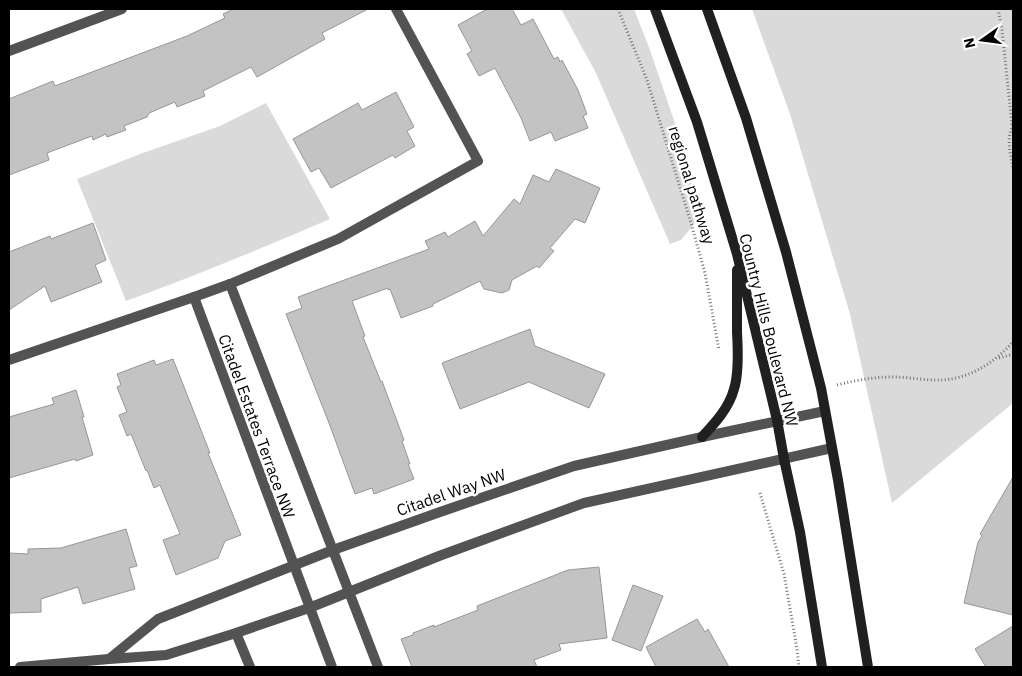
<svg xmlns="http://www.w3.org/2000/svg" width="1022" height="676" font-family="'IBM Plex Sans',sans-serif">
	<rect width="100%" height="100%" fill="#fff"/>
	<!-- green -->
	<g fill="#dadada">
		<path d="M561,9H634L650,50L680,138L700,217L681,240L670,244L596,73Z"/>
		<path d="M752,9H1013V403L892,503L850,314L790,114Z"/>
		<path d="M266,103L330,219C262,248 195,276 126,301L77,179L140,154L220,126Z"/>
	</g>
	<!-- building -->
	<g fill="#c3c3c3" stroke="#979797">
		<path d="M233,9H368L322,33L325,39L257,77L251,67L203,91L205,96L177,107L175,102L149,113L147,117L124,126L126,130L107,137L106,134L93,140L92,136L47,153L49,160L9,175V99L53,81L55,86L187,36L225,18L223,14Z"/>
		<path d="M487,9H512L521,25L533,19L554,59L558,57L560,62L562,60L578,90L587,114L583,116L588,128L555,141L551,132L530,141L521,118L495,68L479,76L467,54L472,51L458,25Z"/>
		<path d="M396,92L414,127L407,131L415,146L395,158L393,155L331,188L319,168L311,172L293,139L358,103L362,110Z"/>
		<path d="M556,169L600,188L585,223L575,219L550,248L554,251L539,268L537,266L512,280L509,290L502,293L484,289L480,281L433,304V306L401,318L390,289L388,290V288L352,301L365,336L363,337L381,382L382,381L404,440L402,441L410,464H408L414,479L374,494L372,488L355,494L329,423L286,314L302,308L298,297L429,249L425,241L445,232L448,237L475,221L483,236L514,199L520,204L533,175L549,182Z"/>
		<path d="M93,223L106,260L95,265L102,282L51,302L45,286L9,310V252L50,236L51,239Z"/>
		<path d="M530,329L535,346L605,374L589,408L529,382L460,409L442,363Z"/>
		<path d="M173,359L210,453H208L241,535L225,541L218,558L176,575L163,540L180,534L160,485L154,488L147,470L146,471L131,434L127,436L119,415L127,412L117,387L121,385L117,374L154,360L156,365Z"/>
		<path d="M76,390L84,417H82L93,455L76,461L75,459L9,478V417L54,404L52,398Z"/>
		<path d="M1013,477V615L964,603L978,542L982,536L980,534Z"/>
		<path d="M126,529L137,566L129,568L135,589L83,604L78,587L41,599V612L9,613V553L28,554V549L61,548Z"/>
		<path d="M599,567L607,638L559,644L561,650L534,660L537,667H412L401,639L413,635V633L434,625V627L478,610L477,606L568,570Z"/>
		<path d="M633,585L663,596L641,651L612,640Z"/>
		<path d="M697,619L705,632L708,629L729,667H656L646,647Z"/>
		<path d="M1013,626V667H986L975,649Z"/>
	</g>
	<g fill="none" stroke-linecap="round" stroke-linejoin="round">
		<!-- path -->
		<g stroke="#757575" stroke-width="3" stroke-dasharray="1 2.5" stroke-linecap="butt">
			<path d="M618,9L647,80L691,223L705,273L719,350"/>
			<path d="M998,9L1002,30L1012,125"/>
			<path d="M1013,125C1006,139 1010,152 1013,168"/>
			<path d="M999,358L1013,354"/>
			<path d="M837,385C857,380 873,377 894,377C908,377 922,380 936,380C966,381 993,364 1013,342"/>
			<path d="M760,493L784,574L797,649L799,667"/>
		</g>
		<!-- service -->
		<path stroke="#535353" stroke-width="10" d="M236,633L250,667"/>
		<!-- minor -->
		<g stroke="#535353" stroke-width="10">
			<path d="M9,51L122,9"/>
			<path d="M230,284L378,667"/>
			<path d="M194,297L332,667"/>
			<path d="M9,360L194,297L230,284L338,239L478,161L396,9"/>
		</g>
		<!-- tertiary -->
		<g stroke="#535353" stroke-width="10">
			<path d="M109,659L158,619L333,550L440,512L574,466L702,437L825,411"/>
			<path d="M20,667L109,659L166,655L236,633L309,608L439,556L584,503L832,448"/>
		</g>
		<!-- secondary -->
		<g stroke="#202020" stroke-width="10">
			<path d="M655,9L697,122L737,254L777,420L784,459L800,532L822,667"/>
			<path d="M707,9L746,118L786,252L821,388L838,480L868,667"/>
			<path d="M702,437C715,423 729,408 734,389C739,374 738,349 737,332C737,311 737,291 737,270"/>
		</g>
	</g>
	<g text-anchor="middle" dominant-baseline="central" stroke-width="5" stroke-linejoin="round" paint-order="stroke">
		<!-- street labels -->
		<g font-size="16" fill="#000" stroke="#fff">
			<text transform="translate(692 185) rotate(73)">regional pathway</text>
			<text transform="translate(769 330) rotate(76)">Country Hills Boulevard NW</text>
			<text transform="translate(257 426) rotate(70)">Citadel Estates Terrace NW</text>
			<text transform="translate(451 492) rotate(-19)">Citadel Way NW</text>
		</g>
	</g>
	<!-- border -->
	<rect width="1022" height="676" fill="none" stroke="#000000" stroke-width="20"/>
	<!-- north arrow -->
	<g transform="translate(982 40) rotate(256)" stroke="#ffffff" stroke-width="4" paint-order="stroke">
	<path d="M0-4L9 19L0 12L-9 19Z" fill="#000000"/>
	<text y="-8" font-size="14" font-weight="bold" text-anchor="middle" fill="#000000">N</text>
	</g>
</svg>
